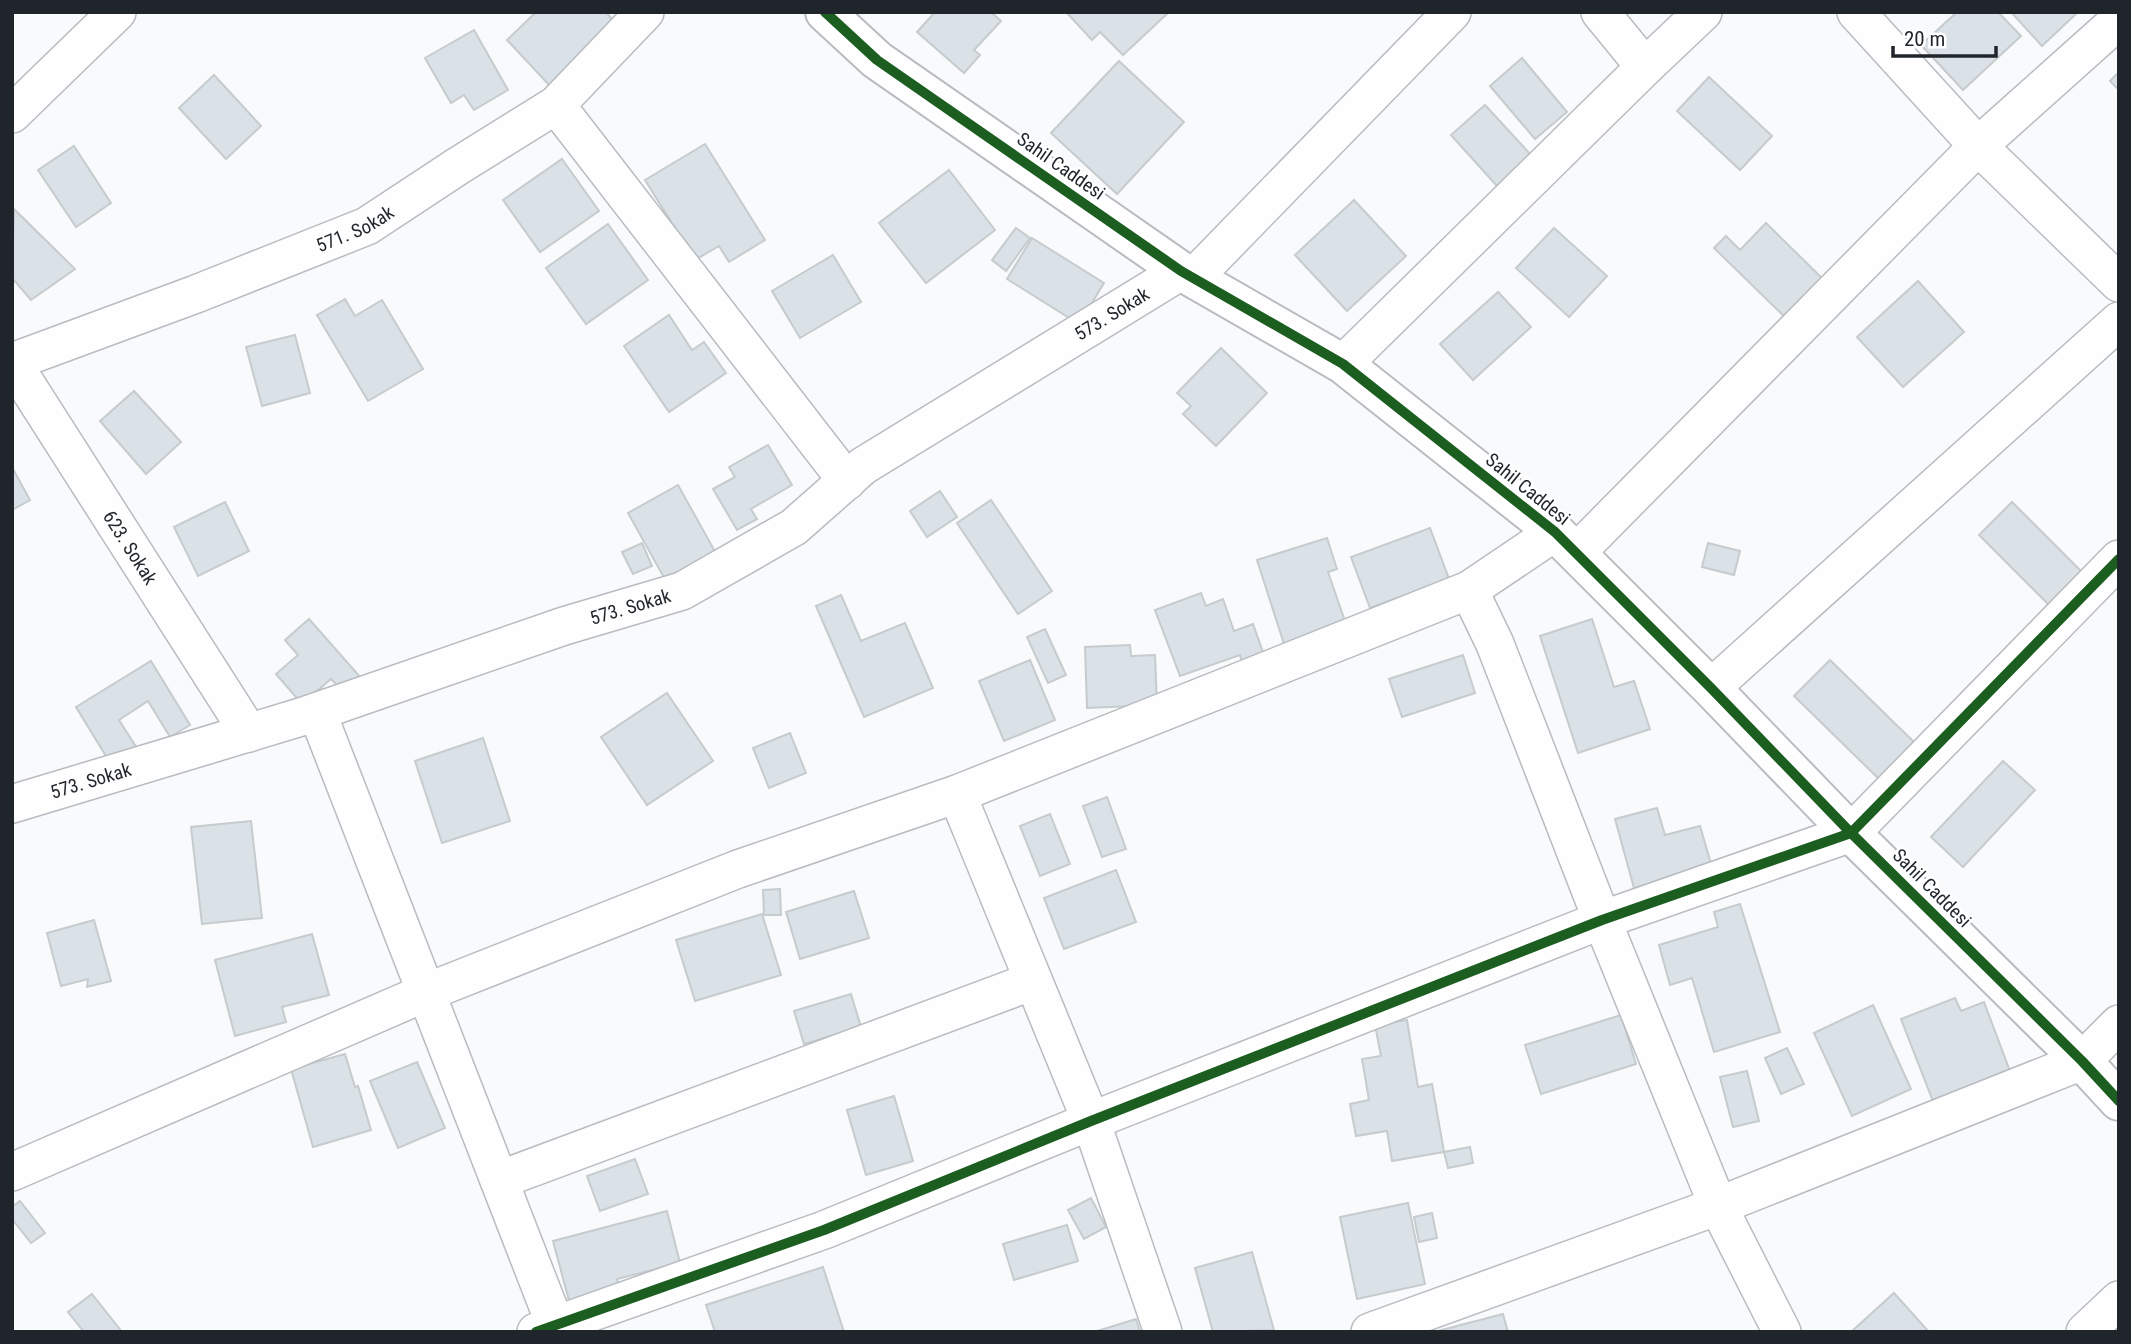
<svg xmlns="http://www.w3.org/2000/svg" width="2131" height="1344" font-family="'Roboto Condensed',sans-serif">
	<rect width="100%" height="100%" fill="#f8fafc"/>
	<!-- building -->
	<g fill="#dae2e7" stroke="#c6cbce" stroke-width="2">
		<path d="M536,12H606L616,24L550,86L507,40Z"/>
		<path d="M935,12H991L1001,21L974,50L980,55L964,73L917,32Z"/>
		<path d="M1066,12H1169L1123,55L1100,32L1092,40Z"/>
		<path d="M1957,12H1998L2021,36L1963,90L1921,45Z"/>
		<path d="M2011,12H2078L2042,46Z"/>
		<path d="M474,30L508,90L474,110L464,95L451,103L425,58Z"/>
		<path d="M1522,58L1567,112L1535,139L1490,86Z"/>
		<path d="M1119,61L1184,122L1117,194L1051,133Z"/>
		<path d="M2119,72V90L2110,81Z"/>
		<path d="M214,75L261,126L226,159L179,108Z"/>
		<path d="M1709,77L1772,136L1740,170L1677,111Z"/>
		<path d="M1485,105L1531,155L1497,186L1451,135Z"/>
		<path d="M705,144L765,240L729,262L719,246L695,260L645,180Z"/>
		<path d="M74,146L111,203L76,227L38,170Z"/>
		<path d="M562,159L599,211L540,252L503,200Z"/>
		<path d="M949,170L995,230L926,283L879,223Z"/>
		<path d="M1354,200L1406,256L1347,311L1295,255Z"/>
		<path d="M14,209L75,269L31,300L12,278Z"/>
		<path d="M1766,223L1829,285L1792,324L1714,248L1726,236L1740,250Z"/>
		<path d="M608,224L648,280L586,324L546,268Z"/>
		<path d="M1016,228L1030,238L1006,271L992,260Z"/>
		<path d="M1554,228L1607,276L1569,317L1516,268Z"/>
		<path d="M1032,238L1104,283L1079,324L1007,279Z"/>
		<path d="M833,255L861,302L800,338L772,291Z"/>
		<path d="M1918,281L1964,332L1903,387L1857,337Z"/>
		<path d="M1498,292L1531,327L1473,380L1440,344Z"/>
		<path d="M345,299L355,316L382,300L423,369L368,401L317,315Z"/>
		<path d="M669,315L692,350L704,342L726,373L669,412L624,346Z"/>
		<path d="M295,335L310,393L262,406L246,347Z"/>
		<path d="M1221,348L1267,393L1216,446L1183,414L1191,406L1177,393Z"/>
		<path d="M134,391L181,442L146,474L100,421Z"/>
		<path d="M768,445L792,485L751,509L757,519L737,530L713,489L735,477L729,467Z"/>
		<path d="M12,467L30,500L12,510Z"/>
		<path d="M678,485L717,555L667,583L628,513Z"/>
		<path d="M940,491L957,517L927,537L910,511Z"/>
		<path d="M991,500L1052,591L1018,614L957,523Z"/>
		<path d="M225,502L249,551L198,576L174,527Z"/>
		<path d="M2012,502L2082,572L2049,605L1979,535Z"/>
		<path d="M1430,528L1449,579L1370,608L1351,557Z"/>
		<path d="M1327,538L1337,569L1328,572L1346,624L1284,644L1257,560Z"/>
		<path d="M642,543L652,566L633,574L622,552Z"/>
		<path d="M1708,543L1740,551L1734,575L1702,567Z"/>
		<path d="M1201,593L1206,606L1223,599L1234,631L1253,624L1264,655L1242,663L1240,655L1180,676L1155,610Z"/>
		<path d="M841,595L861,641L905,623L933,688L864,717L816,606Z"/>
		<path d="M309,619L362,679L344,693L331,679L302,704L276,674L298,655L285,640Z"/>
		<path d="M1592,619L1614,687L1634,681L1650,729L1578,753L1540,636Z"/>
		<path d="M1045,629L1066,675L1048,683L1027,637Z"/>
		<path d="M1130,645L1131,656L1155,655L1157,705L1087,708L1085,647Z"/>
		<path d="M1463,655L1475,693L1402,717L1389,679Z"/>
		<path d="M1030,660L1055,720L1004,741L979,681Z"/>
		<path d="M1830,660L1916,744L1880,780L1794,696Z"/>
		<path d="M151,661L190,725L170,737L148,701L119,720L138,750L112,766L76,707Z"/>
		<path d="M667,693L713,761L647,805L601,737Z"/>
		<path d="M790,733L806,773L769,788L753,748Z"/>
		<path d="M483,738L510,821L442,843L415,761Z"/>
		<path d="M2003,761L2035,790L1963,867L1931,837Z"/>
		<path d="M1107,797L1126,849L1102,857L1083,806Z"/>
		<path d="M1657,808L1665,835L1700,826L1712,867L1634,888L1615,819Z"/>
		<path d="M1050,814L1070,864L1040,876L1020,826Z"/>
		<path d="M251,821L262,918L202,924L191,827Z"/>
		<path d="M1116,870L1136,922L1064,949L1044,898Z"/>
		<path d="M780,889L781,915H764L763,890Z"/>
		<path d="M854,891L869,938L800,959L786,912Z"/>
		<path d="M1740,904L1780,1032L1714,1052L1692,978L1670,985L1659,945L1718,927L1714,912Z"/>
		<path d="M762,914L781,975L695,1001L676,940Z"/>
		<path d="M94,920L111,981L87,987L88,979L61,986L47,933Z"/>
		<path d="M312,934L329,995L282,1007L286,1022L235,1036L215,960Z"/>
		<path d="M851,994L861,1027L804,1044L794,1011Z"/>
		<path d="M1955,998L1961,1011L1984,1002L2011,1074L1934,1104L1901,1019Z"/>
		<path d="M1873,1005L1911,1089L1852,1116L1814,1033Z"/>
		<path d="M1621,1015L1636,1064L1541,1094L1525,1045Z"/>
		<path d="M1407,1020L1418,1087L1432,1084L1444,1152L1392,1161L1387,1131L1356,1136L1350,1104L1369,1100L1362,1059L1381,1056L1375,1025Z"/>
		<path d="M1787,1048L1804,1084L1781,1094L1765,1058Z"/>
		<path d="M345,1054L355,1087L358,1086L371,1130L313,1147L291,1069Z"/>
		<path d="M417,1062L445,1128L398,1148L370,1081Z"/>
		<path d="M1747,1071L1759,1121L1733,1127L1720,1077Z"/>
		<path d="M894,1096L913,1161L866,1175L847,1110Z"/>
		<path d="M1470,1147L1473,1163L1448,1168L1444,1152Z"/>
		<path d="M635,1159L648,1194L600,1211L587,1176Z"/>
		<path d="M1091,1198L1106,1227L1084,1239L1068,1210Z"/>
		<path d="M20,1201L45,1233L31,1243L12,1219V1207Z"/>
		<path d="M1408,1203L1425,1284L1357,1299L1340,1217Z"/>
		<path d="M667,1211L680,1263L617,1279L621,1295L571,1308L553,1241Z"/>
		<path d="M1432,1213L1437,1238L1419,1242L1414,1217Z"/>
		<path d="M1067,1225L1078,1261L1014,1280L1003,1244Z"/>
		<path d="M1252,1252L1274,1330L1213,1332L1195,1268Z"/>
		<path d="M823,1267L844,1332H715L706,1305Z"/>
		<path d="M1894,1293L1929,1332H1851Z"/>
		<path d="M92,1294L122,1332H84L68,1312Z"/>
		<path d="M1503,1314L1508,1332H1434Z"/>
		<path d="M1136,1319L1140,1332H1094Z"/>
	</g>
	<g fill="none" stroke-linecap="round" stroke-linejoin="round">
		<!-- minor casing -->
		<g stroke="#b8bcc0" stroke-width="40">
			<g id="minor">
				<path d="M1600,12L1645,67"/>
				<path d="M1856,12L1978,146L2119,283"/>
				<path d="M556,105L847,481"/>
				<path d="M12,114L117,12"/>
				<path d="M1193,278L1452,12"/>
				<path id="s1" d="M12,362L196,294L367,226L458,166L556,105L645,12"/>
				<path id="s2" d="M12,362L249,733"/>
				<path d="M1343,364L1645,67L1703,12"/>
				<path d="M1577,552L1978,146L2119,20"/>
				<path d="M1469,590L1495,644L1602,920L1718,1206L1782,1332"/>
				<path d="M1711,688L2119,321"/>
				<path d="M317,712L558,1332"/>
				<path d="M957,794L1091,1121L1163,1332"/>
				<path id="s3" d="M12,804L304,716L564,626L682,591L794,527L863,466L1181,271"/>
				<path d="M12,1172L427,992L738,869L957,794L1469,590L1555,532"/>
				<path d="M499,1180L1033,981"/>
				<path d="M536,1332L824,1230L1091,1121L1602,920L1851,833L2119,559"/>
				<path d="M1370,1332L1718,1206L2082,1061L2119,1024"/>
				<path d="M2085,1332L2119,1300"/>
			</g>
		</g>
		<!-- tertiary casing -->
		<g stroke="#b8bcc0" stroke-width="42">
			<path id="tertiary" d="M825,12L877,60L1181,271L1343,364L1555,532L1711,688L1851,833L2082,1061L2119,1101"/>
		</g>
		<!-- minor -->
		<use href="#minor" stroke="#fefeff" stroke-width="37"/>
		<!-- tertiary -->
		<use href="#tertiary" stroke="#fefeff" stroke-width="38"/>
		<!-- cycleway casing -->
		<g stroke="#fff" stroke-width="15">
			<g id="cycleway">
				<path d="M825,12L877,60L1181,271L1343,364L1555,532L1711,688L1851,833L2082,1061L2119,1101"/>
				<path d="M536,1332L824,1230L1091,1121L1602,920L1851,833L2119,559"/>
			</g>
		</g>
		<!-- cycleway -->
		<use href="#cycleway" stroke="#1b5e20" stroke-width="10"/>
	</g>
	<g text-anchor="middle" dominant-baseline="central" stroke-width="5" stroke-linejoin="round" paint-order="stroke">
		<!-- street labels -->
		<g font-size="19" fill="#1f252a" stroke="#fff">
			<text transform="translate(1061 166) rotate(35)">Sahil Caddesi</text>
			<text stroke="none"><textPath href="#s1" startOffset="368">571. Sokak</textPath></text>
			<text stroke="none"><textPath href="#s3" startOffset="1216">573. Sokak</textPath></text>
			<text transform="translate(1528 489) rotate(39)">Sahil Caddesi</text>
			<text stroke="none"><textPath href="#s2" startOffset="220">623. Sokak</textPath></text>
			<text stroke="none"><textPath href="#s3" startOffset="649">573. Sokak</textPath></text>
			<text stroke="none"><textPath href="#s3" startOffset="82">573. Sokak</textPath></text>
			<text transform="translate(1932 888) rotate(45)">Sahil Caddesi</text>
		</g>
	</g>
	<!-- border -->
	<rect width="2131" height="1344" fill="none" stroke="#1f252a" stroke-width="28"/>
	<!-- scale -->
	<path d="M1893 46v10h103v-10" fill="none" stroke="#1f252a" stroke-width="3.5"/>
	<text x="1904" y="46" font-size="21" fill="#1f252a" stroke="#ffffff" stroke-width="5" paint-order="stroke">20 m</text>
</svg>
